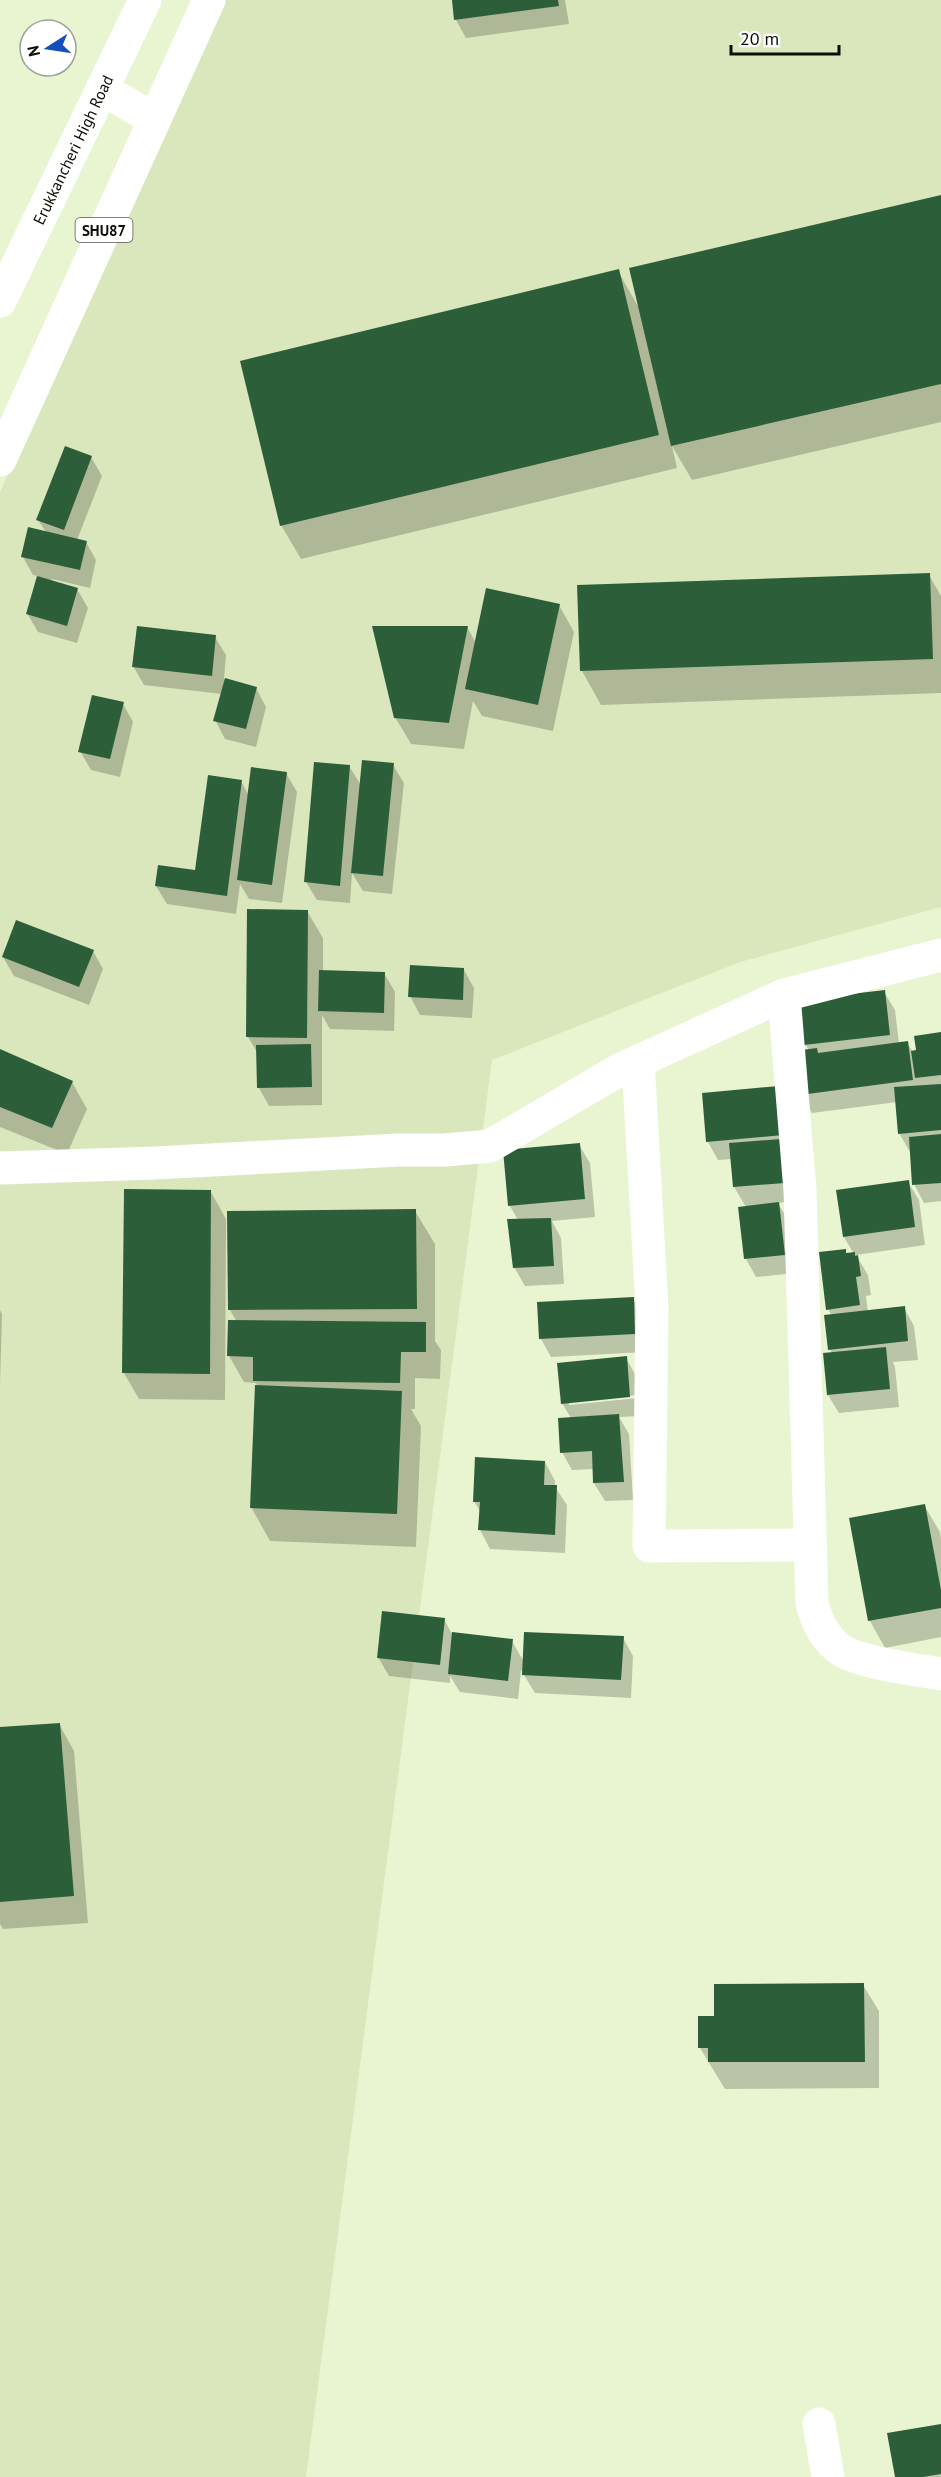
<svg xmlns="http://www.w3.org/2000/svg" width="941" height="2477" font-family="'PT Sans',sans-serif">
	<rect width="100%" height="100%" fill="#e9f5d0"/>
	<!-- built -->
	<path fill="#dae7bc" d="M219,0H941V907L740,962L492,1060L306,2477H0V492Z"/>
	<!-- shadow -->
	<g fill="#0003" fill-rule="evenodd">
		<path d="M453,0H565L569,24L466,38L456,20Z"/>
		<path d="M941,197V422L692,480L672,446L677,468L301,559L281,525L618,271L639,308Z"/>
		<path d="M91,457L102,476L77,540L86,542L96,560L90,588L52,579L51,582L77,589L88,608L77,643L38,632L27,613L38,576L33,575L23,557L46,532L38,520Z"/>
		<path d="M929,575L941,596V693L601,705L582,671L578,586Z"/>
		<path d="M559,605L574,632L553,731L482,716L473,701L464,749L411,744L395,717L467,627L476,643Z"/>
		<path d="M215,637L226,655L224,679L256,688L266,707L256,747L225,739L215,720L222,694L144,685L133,666Z"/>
		<path d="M123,704L133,722L120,777L91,770L80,751Z"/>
		<path d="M393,765L404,783L392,894L363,891L352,873L350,903L317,900L306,882L349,766L361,785Z"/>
		<path d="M286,773L297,792L282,903L249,899L240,884L236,914L167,904L156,886L196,872L241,781L249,796Z"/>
		<path d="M307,911L323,938V971L384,973L395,992L394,1031L330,1029L322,1015V1105L269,1106L259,1088L258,1054L248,1037Z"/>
		<path d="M93,951L103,969L89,1005L14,976L3,957Z"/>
		<path d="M464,970L474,988L472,1018L420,1015L410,996Z"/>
		<path d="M884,992L895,1010L899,1044L907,1043L913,1052L941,1034V1201L924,1203L914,1184L910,1152L899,1133L897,1102L812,1113L802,1095L809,1050L805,1044Z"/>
		<path d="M0,1051L72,1082L87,1109L67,1154L0,1127Z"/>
		<path d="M778,1088L794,1201L778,1203L789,1222L795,1273L756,1277L746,1259L740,1208L746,1207L734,1187L732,1159L718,1160L708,1142Z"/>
		<path d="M579,1145L590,1163L595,1217L552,1221L561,1238L564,1284L525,1286L514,1267L518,1220L510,1206L504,1151Z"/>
		<path d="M908,1182L919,1200L925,1245L856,1255L868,1275L871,1295L866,1296L868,1312L904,1308L914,1326L918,1360L893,1362L895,1367L899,1407L839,1413L828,1395L832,1354L830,1349L832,1316L828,1309L845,1251L847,1254H854L844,1237Z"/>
		<path d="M211,1192L226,1219L225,1400L139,1399L124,1373Z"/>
		<path d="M415,1211L435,1244V1341L441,1350L440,1379L415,1378V1409H411L421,1426L416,1547L270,1541L251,1507L258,1387L256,1383L244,1382L229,1356L237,1322L230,1310Z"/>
		<path d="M633,1299L643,1317L645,1352L551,1357L541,1339L539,1304Z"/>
		<path d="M0,1310L2,1314L0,1386Z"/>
		<path d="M626,1358L636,1376L640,1416L619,1417L629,1434L633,1500L605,1501L594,1483V1469L572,1470L562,1452L571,1418L562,1403ZM638,1395V1398L569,1405V1402Z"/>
		<path d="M545,1462L555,1481V1487L567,1505L565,1553L490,1549L480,1530L481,1513L474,1501Z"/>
		<path d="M924,1505L940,1532L941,1539V1637L885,1648L870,1621L851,1519Z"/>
		<path d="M444,1619L452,1634L512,1641L524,1662L623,1638L633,1656L631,1698L535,1693L521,1670L518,1699L460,1692L450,1676V1683L389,1676L378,1657Z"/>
		<path d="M59,1724L74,1751L88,1923L3,1929L0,1924V1729Z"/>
		<path d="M863,1985L879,2011V2088L725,2089L700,2048L716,2018Z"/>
		<path d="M941,2426V2477H896Z"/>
	</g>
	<!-- building -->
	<g fill="#2c5f39">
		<path d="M452,0H558L559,6L454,20Z"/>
		<path d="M941,195V384L671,446L629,268Z"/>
		<path d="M619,269L659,435L280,526L240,361Z"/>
		<path d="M65,446L92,456L64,530L36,520Z"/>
		<path d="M28,527L87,541L80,570L21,557Z"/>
		<path d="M930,573L933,659L580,671L577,585Z"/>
		<path d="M37,576L78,588L67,626L26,614Z"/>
		<path d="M486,588L560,604L538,705L465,689Z"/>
		<path d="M137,626L216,635L212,676L132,667Z"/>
		<path d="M372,626H468L449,723L394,718Z"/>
		<path d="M225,678L257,687L246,729L213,721Z"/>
		<path d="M92,695L124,702L110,759L78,752Z"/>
		<path d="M362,760L394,763L383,876L351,873Z"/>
		<path d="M314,762L350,765L340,886L304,882Z"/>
		<path d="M251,767L287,772L272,885L237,880Z"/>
		<path d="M208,775L242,780L227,896L155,886L158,865L195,870Z"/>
		<path d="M247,909L308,910L307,1038L246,1037Z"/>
		<path d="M16,920L94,950L79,987L2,957Z"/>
		<path d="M410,965L464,968L463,1000L408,997Z"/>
		<path d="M319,970L385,972L384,1013L318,1011Z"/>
		<path d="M885,990L890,1035L804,1045L799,1000Z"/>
		<path d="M941,1032V1075L915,1078L911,1051L916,1050L914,1036Z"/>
		<path d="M908,1041L913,1080L800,1095L794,1051L817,1048L818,1053Z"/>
		<path d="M311,1044L312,1087L257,1088L256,1045Z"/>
		<path d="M0,1049L73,1081L52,1128L0,1107Z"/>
		<path d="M941,1084V1130L898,1134L894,1087Z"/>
		<path d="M779,1086L783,1135L706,1142L702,1093Z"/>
		<path d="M941,1134V1183L912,1185L909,1137Z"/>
		<path d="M781,1139L785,1183L733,1187L729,1143Z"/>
		<path d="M580,1143L585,1199L508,1206L503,1150Z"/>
		<path d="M909,1180L915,1227L843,1237L836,1190Z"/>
		<path d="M124,1189L211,1190L210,1374L122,1373Z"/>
		<path d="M779,1202L785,1255L744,1259L738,1207Z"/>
		<path d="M416,1209L417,1309L228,1310L227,1211Z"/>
		<path d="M551,1218L554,1266L513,1268L507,1219Z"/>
		<path d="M846,1249V1253L855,1252V1256L858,1255L861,1276L856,1277L860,1305L826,1310L819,1252Z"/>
		<path d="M634,1297L635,1334L539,1339L537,1302Z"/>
		<path d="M905,1306L908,1341L828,1350L824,1315Z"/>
		<path d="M228,1320L426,1322V1352H401L400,1383L253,1381V1357L227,1356Z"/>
		<path d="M886,1347L890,1389L827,1395L823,1353Z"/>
		<path d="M627,1356L630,1397L561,1404L557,1363Z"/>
		<path d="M255,1385L402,1391L397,1514L250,1508Z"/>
		<path d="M619,1414L624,1482L593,1483L592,1451L560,1453L558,1418Z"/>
		<path d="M475,1457L545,1461L544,1485H557L555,1535L478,1530L480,1502H473Z"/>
		<path d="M925,1504L941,1590V1608L868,1621L849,1518Z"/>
		<path d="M382,1611L445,1618L440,1665L377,1658Z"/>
		<path d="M452,1632L513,1639L508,1681L448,1674Z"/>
		<path d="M524,1632L624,1636L621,1680L522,1675Z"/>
		<path d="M60,1723L74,1896L0,1902V1727Z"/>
		<path d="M864,1983L865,2062H708V2048H698V2016H714V1984Z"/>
		<path d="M941,2424V2474L923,2477H895L887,2433Z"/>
	</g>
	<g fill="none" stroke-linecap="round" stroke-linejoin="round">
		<!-- minor -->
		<g stroke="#fff" stroke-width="33">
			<path d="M784,995L941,955"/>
			<path d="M638,1061L652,1308L649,1546L810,1545"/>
			<path d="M0,1168L155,1163L399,1150H445L490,1146L619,1070L784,995L800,1191L812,1603C816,1620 824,1636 837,1647C854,1663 916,1669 941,1674"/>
			<path d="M819,2424L828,2477"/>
		</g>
		<!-- primary -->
		<g stroke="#fff" stroke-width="33">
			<path d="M102,89L154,119"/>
			<path id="s1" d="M0,301L145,0"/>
			<path d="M0,460L209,0"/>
		</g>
	</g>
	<g text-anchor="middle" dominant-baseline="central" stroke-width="6" stroke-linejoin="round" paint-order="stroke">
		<!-- shield labels -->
		<rect fill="#fff" stroke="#54564f" stroke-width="1.5" x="75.5" y="218" width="57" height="24" rx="4.5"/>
		<g font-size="15" font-weight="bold" fill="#0a0e03">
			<text x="104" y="230">SHU87</text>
		</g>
		<!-- street labels -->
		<g font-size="16" fill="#0a0e03" stroke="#fff">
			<text stroke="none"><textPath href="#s1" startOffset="168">Erukkancheri High Road</textPath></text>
		</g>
	</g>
	<!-- north arrow -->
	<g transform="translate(48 48) rotate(258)"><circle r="28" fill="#ffffff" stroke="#9d9f9a" stroke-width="1.5"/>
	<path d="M0-4.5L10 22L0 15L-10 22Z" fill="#144fbb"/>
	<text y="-9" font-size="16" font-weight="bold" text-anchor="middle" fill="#0a0e03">N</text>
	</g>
	<!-- scale -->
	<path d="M731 45v9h108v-9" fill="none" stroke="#0a0e03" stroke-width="3"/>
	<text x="740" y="45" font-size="18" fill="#0a0e03" stroke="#ffffff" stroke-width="4.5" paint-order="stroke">20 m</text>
</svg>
